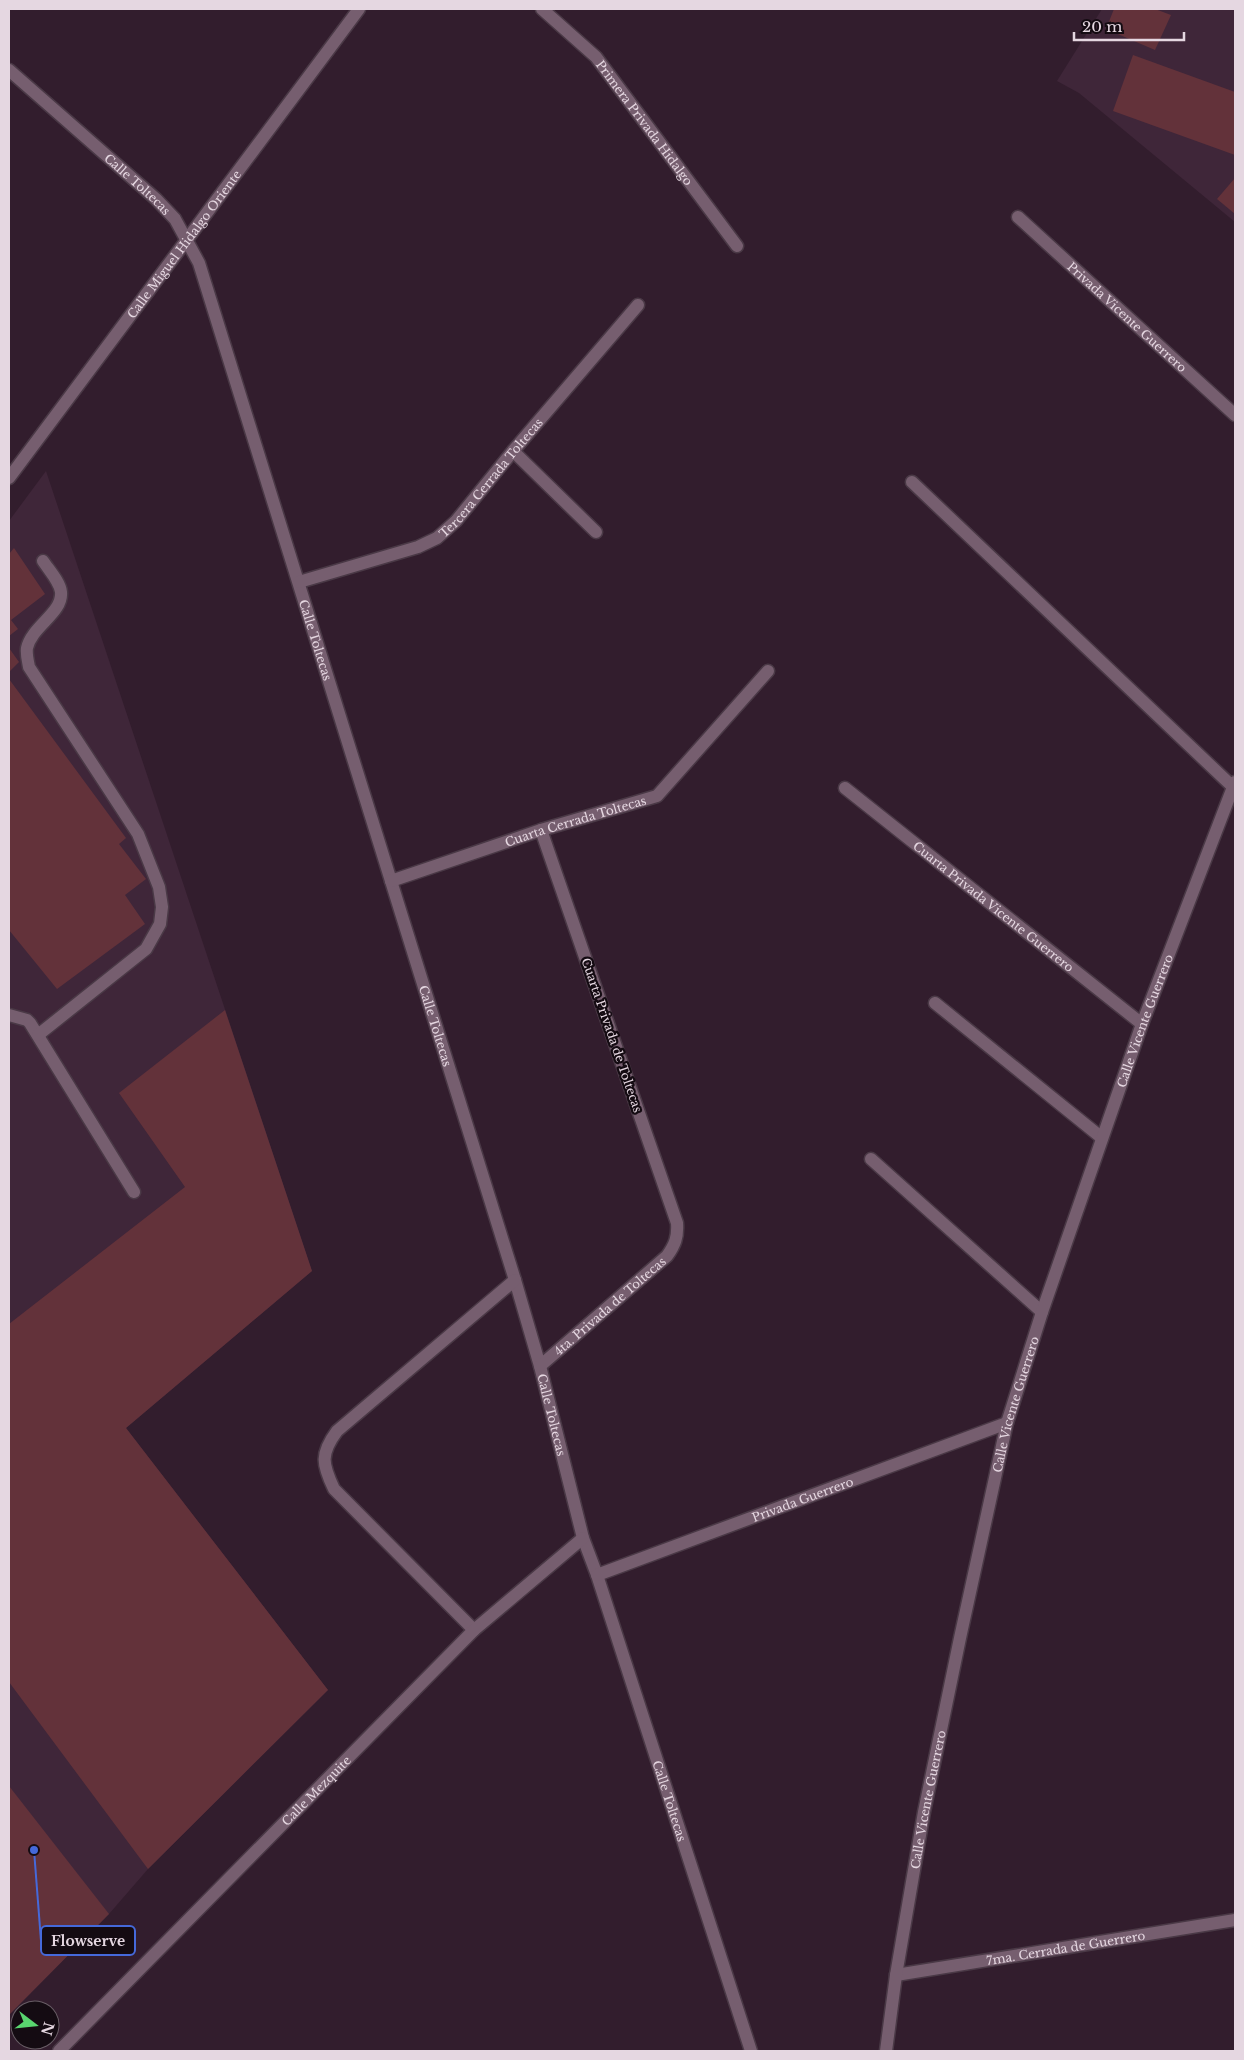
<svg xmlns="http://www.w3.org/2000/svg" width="1244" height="2060" font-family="'Libre Baskerville',serif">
	<rect width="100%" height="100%" fill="#321d2d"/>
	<!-- built -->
	<g fill="#3f2639">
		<path d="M1102,9H1235V222L1079,93L1057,81Z"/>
		<path d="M46,471L312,1271L126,1428L328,1690L148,1869L109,1914L9,2015V521Z"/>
	</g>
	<!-- building -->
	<g fill="#63323a">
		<path d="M1114,9H1155L1171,15L1155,50L1106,29Z"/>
		<path d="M1133,55L1235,92V155L1113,111Z"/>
		<path d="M1235,178V214L1217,199Z"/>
		<path d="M14,548L45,594L11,620L18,629L9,636V554Z"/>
		<path d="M9,648L19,662L9,672Z"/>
		<path d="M9,679L126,838L119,844L146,879L125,895L145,924L57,989L9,930Z"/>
		<path d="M225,1010L312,1271L126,1428L328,1690L148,1869L9,1682V1324L185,1187L119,1093Z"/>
		<path d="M9,1786L109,1914L9,2015Z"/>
	</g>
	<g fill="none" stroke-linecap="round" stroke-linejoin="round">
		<!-- minor casing -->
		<g stroke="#4a3946" stroke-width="15">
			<g id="minor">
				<path id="s1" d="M542,9L596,57L737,246"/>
				<path id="s2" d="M9,70L156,199L175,219L199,263L515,1280L540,1366L583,1538L597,1575L751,2051"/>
				<path id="s3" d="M1018,217L1235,415"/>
				<path d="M513,451L596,532"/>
				<path id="s4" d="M9,478L359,9"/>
				<path d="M912,482L1233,787"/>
				<path id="s5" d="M299,582L418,547L437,538L456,521L513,451L638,305"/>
				<path id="s6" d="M845,788L1142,1024"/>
				<path id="s7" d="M391,881L541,830L657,796L768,671"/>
				<path d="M935,1003L1102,1138"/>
				<path d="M9,1015L27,1020L30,1023L134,1192"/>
				<path d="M38,1035L146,949L160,924L162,907L159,887L138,834L29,667C28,661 26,654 27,648C32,626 63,613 61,592C60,582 49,570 43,561"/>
				<path d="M871,1159L1042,1312"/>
				<path id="s8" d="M540,1366L667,1256C675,1245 678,1237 677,1223L541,830"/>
				<path id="s9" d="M597,1575L1007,1423"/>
				<path d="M474,1630L334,1489C322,1464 320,1454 337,1431L515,1280"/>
				<path id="s10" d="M896,1975L1235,1920"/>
				<path id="s11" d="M59,2051L474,1630L583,1538"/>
				<path id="s12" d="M886,2051L896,1975L924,1812L960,1638L1007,1423L1042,1312L1142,1024L1235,782"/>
			</g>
		</g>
		<!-- minor -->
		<use href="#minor" stroke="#765e6f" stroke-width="12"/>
	</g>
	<g text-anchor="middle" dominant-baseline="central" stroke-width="4.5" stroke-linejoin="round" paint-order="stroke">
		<!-- street labels -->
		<g font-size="12" fill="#e5d7e1" stroke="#140b12">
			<text stroke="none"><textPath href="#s1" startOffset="154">Primera Privada Hidalgo</textPath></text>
			<text stroke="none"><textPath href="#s2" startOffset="172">Calle Toltecas</textPath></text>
			<text stroke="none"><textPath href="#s4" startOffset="292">Calle Miguel Hidalgo Oriente</textPath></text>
			<text stroke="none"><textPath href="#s3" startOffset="148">Privada Vicente Guerrero</textPath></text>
			<text stroke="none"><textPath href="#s5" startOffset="226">Tercera Cerrada Toltecas</textPath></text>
			<text stroke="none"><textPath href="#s2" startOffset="668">Calle Toltecas</textPath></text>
			<text stroke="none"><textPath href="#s7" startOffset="194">Cuarta Cerrada Toltecas</textPath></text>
			<text stroke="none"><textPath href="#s6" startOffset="190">Cuarta Privada Vicente Guerrero</textPath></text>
			<text stroke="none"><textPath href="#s12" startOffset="1065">Calle Vicente Guerrero</textPath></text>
			<text stroke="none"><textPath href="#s2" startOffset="1072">Calle Toltecas</textPath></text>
			<text transform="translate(612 1035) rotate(71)">Cuarta Privada de Toltecas</text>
			<text stroke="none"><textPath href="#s8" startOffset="92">4ta. Privada de Toltecas</textPath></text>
			<text stroke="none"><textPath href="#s12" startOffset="660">Calle Vicente Guerrero</textPath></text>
			<text stroke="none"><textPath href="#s2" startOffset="1478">Calle Toltecas</textPath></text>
			<text stroke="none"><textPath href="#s9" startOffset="219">Privada Guerrero</textPath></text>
			<text stroke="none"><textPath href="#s11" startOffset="366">Calle Mezquite</textPath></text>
			<text stroke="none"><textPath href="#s12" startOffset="255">Calle Vicente Guerrero</textPath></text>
			<text stroke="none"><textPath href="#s2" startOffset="1882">Calle Toltecas</textPath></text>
			<text stroke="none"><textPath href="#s10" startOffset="172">7ma. Cerrada de Guerrero</textPath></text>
		</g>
	</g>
	<!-- callouts -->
	<path fill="none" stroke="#4569da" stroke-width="2" d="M34 1850L41 1941"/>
	<circle fill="#4569da" stroke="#140b12" stroke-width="2" cx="34" cy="1850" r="5"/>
	<rect fill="#140b12" stroke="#4569da" stroke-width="2" x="41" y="1926" width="94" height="29" rx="5"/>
	<g font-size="14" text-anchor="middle" font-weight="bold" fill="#e5d7e1">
		<text x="88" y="1946">Flowserve</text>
	</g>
	<!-- border -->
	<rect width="1244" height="2060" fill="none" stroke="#e5d7e1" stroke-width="20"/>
	<!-- north arrow -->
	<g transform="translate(35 2025) rotate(106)"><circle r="24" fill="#140b12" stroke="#685d65"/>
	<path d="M0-4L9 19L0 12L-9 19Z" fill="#59d56f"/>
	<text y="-8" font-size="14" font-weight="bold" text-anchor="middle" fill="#e5d7e1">N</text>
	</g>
	<!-- scale -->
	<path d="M1074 32v8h110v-8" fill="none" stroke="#e5d7e1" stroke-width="2.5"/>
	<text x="1082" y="32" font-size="15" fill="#e5d7e1" stroke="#140b12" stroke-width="4" paint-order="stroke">20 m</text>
</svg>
